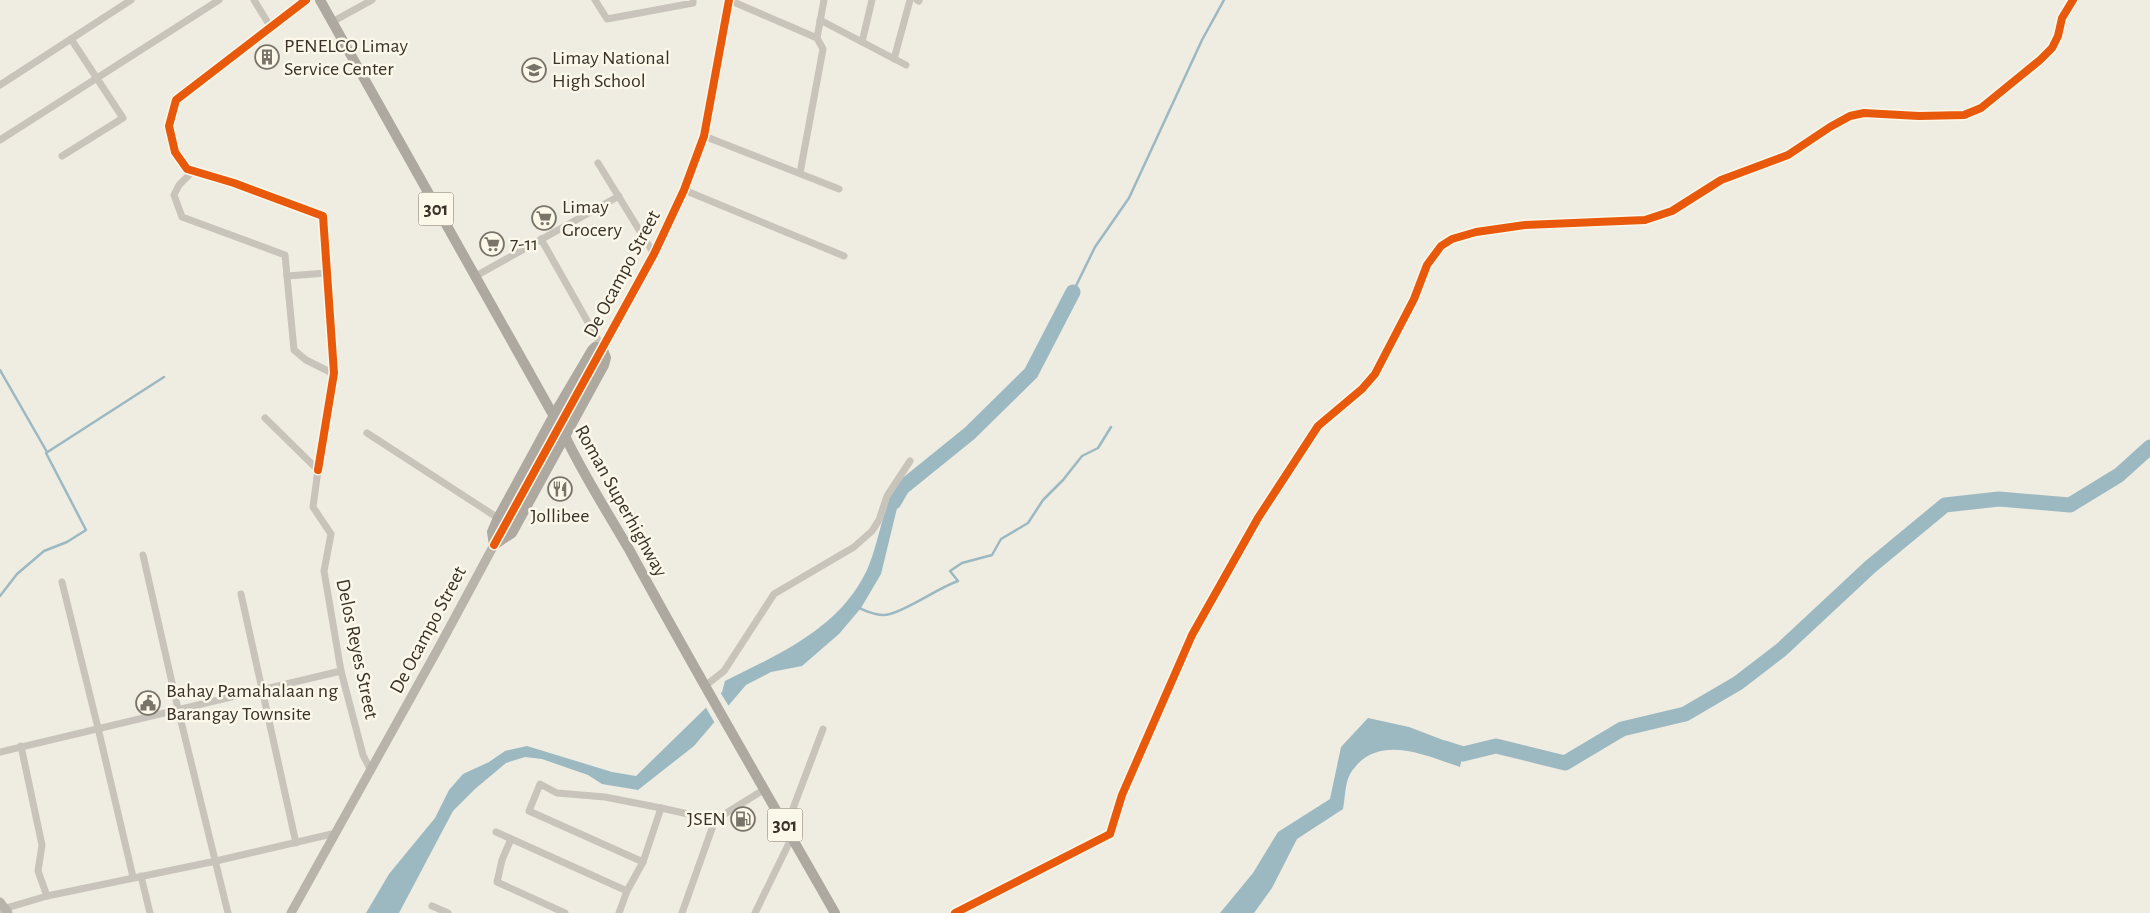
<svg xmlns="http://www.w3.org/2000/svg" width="2150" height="913" font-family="'Alegreya Sans',sans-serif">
	<rect width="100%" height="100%" fill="#efece2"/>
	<!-- water -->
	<g fill="#9cb9c2">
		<path d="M900,481L907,490L898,504L881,574L861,608L839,634L802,666L771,672L746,685L694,746L638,790L602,784L588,775L542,759L525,757L506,763L475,789L453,811L399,913H366L389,874L435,818L449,790L463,774L489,762L505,751L527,746L612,772L636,776L722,692L725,681C779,654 839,629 867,570C880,541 881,508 900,481Z"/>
		<path d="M1368,718L1409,727L1464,748L1460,767C1424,755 1376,732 1350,774C1345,783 1345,799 1343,809L1297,839L1272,888L1254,913H1220L1253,873L1278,832L1330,799L1341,747Z"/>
	</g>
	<!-- pier -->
	<path fill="#efece2" d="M720,692L730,708L716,725L705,706Z"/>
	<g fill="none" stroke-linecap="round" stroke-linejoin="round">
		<!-- stream -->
		<g stroke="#9cb9c2" stroke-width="2.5">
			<path d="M1073,292L1095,247L1129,198L1202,40L1224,0"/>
			<path d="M0,370L47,452"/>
			<path d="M0,596L17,574L44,551L67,542L86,530L46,453L164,377"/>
			<path d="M859,608C869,612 879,617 890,614C911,608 936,589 958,581L950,571L962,563L992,555L1001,539L1028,523L1043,500L1063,480L1082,456L1098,448L1111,427"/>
		</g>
		<!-- river -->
		<g stroke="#9cb9c2" stroke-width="15">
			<path d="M894,502L902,488L970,433L1031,373L1073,292"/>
			<path d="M1444,748L1463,754L1496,746L1565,763L1622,729L1685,714L1738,683L1781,650L1870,567L1945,505L1999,499L2070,505L2119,475L2150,447"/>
		</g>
		<!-- minor -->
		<g stroke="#c8c4bb" stroke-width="7">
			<path d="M254,0L270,26"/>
			<path d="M306,0L176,100L169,126L175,152L187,169L234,183L323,216L334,373L318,470"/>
			<path d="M595,0L607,19L693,3V0"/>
			<path d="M729,0L817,38L823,49L800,173"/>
			<path d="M917,0L919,1"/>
			<path d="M820,20L906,65"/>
			<path d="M332,22L372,0"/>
			<path d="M817,38L824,0"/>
			<path d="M862,42L872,0"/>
			<path d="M894,59L910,0"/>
			<path d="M0,85L131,0"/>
			<path d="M704,136L839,189"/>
			<path d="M0,140L219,0"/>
			<path d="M62,156L123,118L71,39"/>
			<path d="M598,163L654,254"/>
			<path d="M193,171L179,185L174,195L182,217L285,255L294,350L306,360L334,374"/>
			<path d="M684,190L844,256"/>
			<path d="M541,239L602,347"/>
			<path d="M287,276L327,273"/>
			<path d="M474,277L619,196"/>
			<path d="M265,418L318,470L313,507L331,534L324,571L341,671L363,755L371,771"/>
			<path d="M367,433L498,518"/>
			<path d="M143,555L178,709L228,913"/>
			<path d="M62,582L98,728L133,877"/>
			<path d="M241,594L296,843"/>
			<path d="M705,686L724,671L774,594L854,547L872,531L879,520L887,496L910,461"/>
			<path d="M21,746L42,845L38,871L47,896"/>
			<path d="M0,752L341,671"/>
			<path d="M786,827L823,729"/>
			<path d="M496,832L627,891"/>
			<path d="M511,839L502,860L497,882L565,913"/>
			<path d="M643,862L529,811L540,784L557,793L605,797L661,808"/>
			<path d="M141,876L150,913"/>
			<path d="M432,906L448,913"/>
			<path d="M0,910L47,896L216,861L336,833"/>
			<path d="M619,913L627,891L643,862L661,808L715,820"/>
			<path d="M682,913L715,820L765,789"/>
			<path d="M755,913L792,837"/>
			<path d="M955,913L1110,834L1122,795L1192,635L1258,518L1318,426L1362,389L1375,374L1414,299L1427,265L1441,246L1452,239L1476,232L1525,225L1645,220L1672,211L1721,180L1788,155L1830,127L1850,116L1864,113L1919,116L1964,115L1981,108L2040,60L2052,48L2058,36L2062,18L2073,0"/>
		</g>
		<!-- tertiary -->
		<path stroke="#c8c4bb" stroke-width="9" d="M494,545L654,254L684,190L704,136L729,0"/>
		<!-- secondary -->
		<g stroke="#b9b4ab" stroke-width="9">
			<path d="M0,902L8,913"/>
			<path d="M291,913L439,647L494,545"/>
		</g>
		<!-- primary -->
		<g stroke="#ada8a0" stroke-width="10">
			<path d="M320,0L565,436C584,476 608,513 630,551C696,673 766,792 835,913"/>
			<path d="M595,347H602L606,358L604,365L512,533L494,545L492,532L498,518L559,406L592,350Z"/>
		</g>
		<!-- cycleway casing -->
		<g stroke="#fbf8ea" stroke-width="11">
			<g id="cycleway">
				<path d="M306,0L176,100L169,126L175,152L187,169L234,183L323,216L334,373L318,470"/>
				<path d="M494,545L654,254L684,190L704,136L729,0"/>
				<path d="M955,913L1110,834L1122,795L1192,635L1258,518L1318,426L1362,389L1375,374L1414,299L1427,265L1441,246L1452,239L1476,232L1525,225L1645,220L1672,211L1721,180L1788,155L1830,127L1850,116L1864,113L1919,116L1964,115L1981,108L2040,60L2052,48L2058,36L2062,18L2073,0"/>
			</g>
		</g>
		<!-- cycleway -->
		<use href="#cycleway" stroke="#e8590c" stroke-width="8"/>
	</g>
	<!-- icons -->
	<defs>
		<g id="building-ring" transform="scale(1.25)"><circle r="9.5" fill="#fbf8ea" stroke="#797369" stroke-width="1.5"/><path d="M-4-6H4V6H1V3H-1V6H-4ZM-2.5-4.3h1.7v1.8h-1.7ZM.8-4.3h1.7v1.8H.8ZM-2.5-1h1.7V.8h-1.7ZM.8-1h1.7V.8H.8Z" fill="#797369"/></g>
		<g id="school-ring" transform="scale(1.25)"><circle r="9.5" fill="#fbf8ea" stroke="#797369" stroke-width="1.5"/><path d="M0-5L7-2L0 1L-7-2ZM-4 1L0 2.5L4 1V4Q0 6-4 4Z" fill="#797369"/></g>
		<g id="supermarket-ring" transform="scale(1.25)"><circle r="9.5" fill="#fbf8ea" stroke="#797369" stroke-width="1.5"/><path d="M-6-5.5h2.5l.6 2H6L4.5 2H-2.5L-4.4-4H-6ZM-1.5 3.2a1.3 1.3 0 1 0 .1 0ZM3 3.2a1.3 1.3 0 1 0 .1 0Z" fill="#797369"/></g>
		<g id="restaurant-ring" transform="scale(1.25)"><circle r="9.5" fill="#fbf8ea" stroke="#797369" stroke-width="1.5"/><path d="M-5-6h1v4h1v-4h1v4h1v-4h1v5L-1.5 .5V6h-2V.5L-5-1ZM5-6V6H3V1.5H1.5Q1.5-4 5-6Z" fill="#797369"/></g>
		<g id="civic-ring" transform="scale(1.25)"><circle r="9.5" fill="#fbf8ea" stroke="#797369" stroke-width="1.5"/><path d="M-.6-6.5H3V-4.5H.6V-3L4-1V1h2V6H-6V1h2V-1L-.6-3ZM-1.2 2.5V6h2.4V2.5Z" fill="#797369"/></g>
		<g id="fuel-ring" transform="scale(1.25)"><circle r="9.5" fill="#fbf8ea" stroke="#797369" stroke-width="1.5"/><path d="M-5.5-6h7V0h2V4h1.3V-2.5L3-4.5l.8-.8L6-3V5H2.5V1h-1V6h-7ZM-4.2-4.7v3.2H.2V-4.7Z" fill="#797369"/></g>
	</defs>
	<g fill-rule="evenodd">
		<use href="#building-ring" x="267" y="57"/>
		<use href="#school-ring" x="534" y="70"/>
		<use href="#supermarket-ring" x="544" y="218"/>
		<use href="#supermarket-ring" x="492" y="244"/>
		<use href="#restaurant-ring" x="560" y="489"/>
		<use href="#civic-ring" x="148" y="703"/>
		<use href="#fuel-ring" x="743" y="819"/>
	</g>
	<g text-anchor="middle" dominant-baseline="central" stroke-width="5" stroke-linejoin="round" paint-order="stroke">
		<!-- shield labels -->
		<g fill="#fbf8ea" stroke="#746d62" stroke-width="1">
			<rect x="418.5" y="192.5" width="35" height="33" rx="4"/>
			<rect x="767.5" y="808.5" width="35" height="33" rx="4"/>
		</g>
		<g font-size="19" font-weight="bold" fill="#3a3228">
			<text x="436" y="209">301</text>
			<text x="785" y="825">301</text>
		</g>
		<!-- poi labels -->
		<g font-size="20" fill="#3a3228" stroke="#fbf8ea" text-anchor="start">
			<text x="284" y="46">PENELCO Limay<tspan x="284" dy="23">Service Center</tspan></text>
			<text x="552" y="58">Limay National<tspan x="552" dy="23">High School</tspan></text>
			<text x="562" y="207">Limay<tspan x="562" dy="23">Grocery</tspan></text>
			<text x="510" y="244">7-11</text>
			<text x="560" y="516" text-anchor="middle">Jollibee</text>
			<text x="166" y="691">Bahay Pamahalaan ng<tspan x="166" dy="23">Barangay Townsite</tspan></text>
			<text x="726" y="819" text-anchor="end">JSEN</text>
		</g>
		<!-- street labels -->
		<g font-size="20" fill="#3a3228" stroke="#fbf8ea">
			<text transform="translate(622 274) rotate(-62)">De Ocampo Street</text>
			<text transform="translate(621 501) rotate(61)">Roman Superhighway</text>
			<text transform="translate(428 630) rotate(-62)">De Ocampo Street</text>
			<text transform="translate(357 649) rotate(78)">Delos Reyes Street</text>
		</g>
	</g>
</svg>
